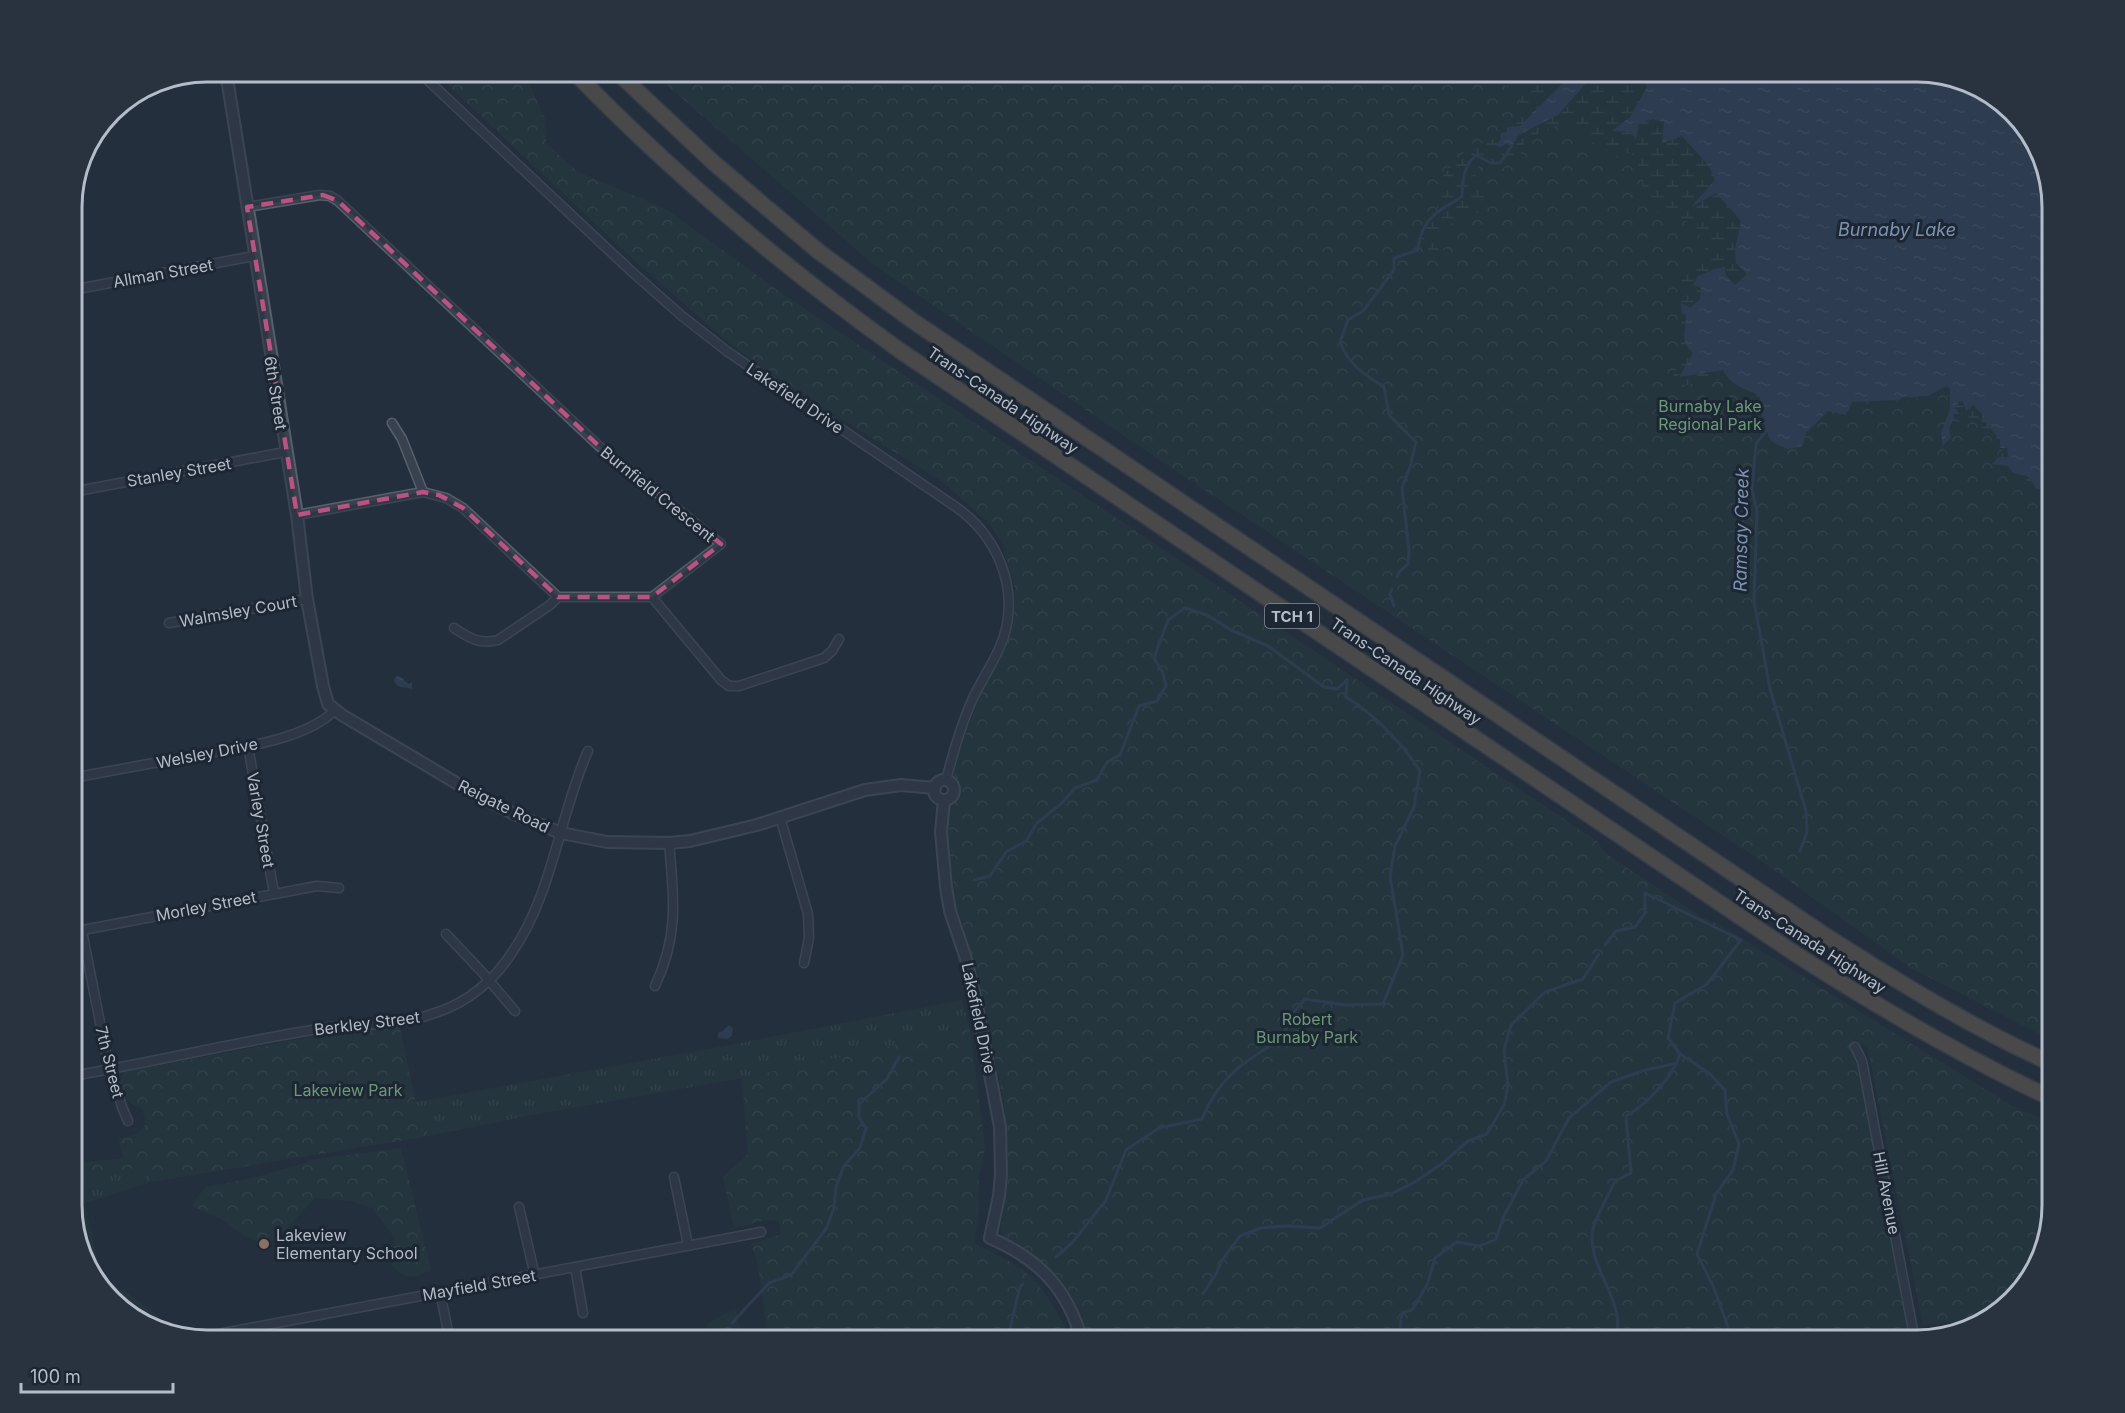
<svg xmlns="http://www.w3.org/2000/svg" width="2125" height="1413" font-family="Inter,sans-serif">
	<defs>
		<pattern id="grass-tufts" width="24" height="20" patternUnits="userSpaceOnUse" patternTransform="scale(1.5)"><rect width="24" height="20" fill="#263c3f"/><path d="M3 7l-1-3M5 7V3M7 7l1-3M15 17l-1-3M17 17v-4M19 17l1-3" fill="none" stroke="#435659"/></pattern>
		<pattern id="forest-crowns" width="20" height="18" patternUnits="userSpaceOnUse" patternTransform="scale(1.5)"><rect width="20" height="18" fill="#263c3f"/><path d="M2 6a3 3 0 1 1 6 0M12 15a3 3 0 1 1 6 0" fill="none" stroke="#435659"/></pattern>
		<pattern id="wetland-marsh" width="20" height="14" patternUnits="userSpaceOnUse" patternTransform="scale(1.5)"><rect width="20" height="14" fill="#263c3f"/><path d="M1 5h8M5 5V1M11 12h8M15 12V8" fill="none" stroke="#435659"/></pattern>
		<pattern id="water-ripples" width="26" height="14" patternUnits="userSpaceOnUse" patternTransform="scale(1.5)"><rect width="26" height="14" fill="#394c67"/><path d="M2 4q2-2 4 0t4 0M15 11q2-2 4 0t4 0" fill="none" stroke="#53647b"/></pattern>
	</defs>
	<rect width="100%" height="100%" fill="#242f3e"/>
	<!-- grass -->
	<g fill="url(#grass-tufts)">
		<path d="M962,1000L970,1029L742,1078L532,1115L413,1139L405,1104L730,1045Z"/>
		<path d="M168,1161L185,1176L150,1182L89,1202L72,1206V1181Z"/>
	</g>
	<!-- forest -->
	<g fill="url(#forest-crowns)">
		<path d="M434,72H524L545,119L546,143L578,172L666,209L780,292L1597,841L1605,853L1701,917L1720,925L2012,1106L2053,1123V1206L2030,1281L2011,1299H2008L1990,1318L1923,1325L1868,1049L1854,1038L1912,1341H1088C1082,1292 1044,1259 1004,1236L1001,1231L1008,1168L1004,1103L977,971L956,903L948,843L950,805L957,789L954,773L959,752L980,697L1008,641L1013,624L1015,607V588L1004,552L1006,549L990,524L943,482L812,401L735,348L635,261Z"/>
		<path d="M652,72H1918L1993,95L2035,140L2053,207V1041L1911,968L1770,867L1155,457L873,264Z"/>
		<path d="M400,1028L423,1137L150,1182L145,1166L72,1181V1164L123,1158L119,1139C137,1136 153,1130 141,1108C137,1106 131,1105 128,1101C121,1094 119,1079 124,1072L338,1032Z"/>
		<path d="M970,1029L985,1148L979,1177L978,1217L974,1243C990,1252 1008,1259 1024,1271C1043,1285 1062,1319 1071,1341H768L758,1264L751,1244L781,1234L779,1221L766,1220L734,1228L723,1177L748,1154L742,1078Z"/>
		<path d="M401,1148L431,1270C411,1279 408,1280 392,1266L395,1238L372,1208L351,1201L315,1198L277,1239C255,1250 239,1230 221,1219C212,1213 201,1212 191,1205L206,1187L257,1177L317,1159Z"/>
		<path d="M122,1289L157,1315L160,1324C139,1327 121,1312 116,1292Z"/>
		<path d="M735,1308L743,1341H710L707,1324Z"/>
	</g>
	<!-- wetland -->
	<path fill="url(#wetland-marsh)" d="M1466,72H1692L2053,475V511L2049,503L2040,504V493C2026,480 2011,472 1993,467L1994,460L2004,452L1974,419L1964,415L1948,403L1947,392L1943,390L1928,398L1911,399L1901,402L1859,404C1843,418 1841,408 1824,410C1815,411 1788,429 1778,435C1762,416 1740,386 1715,380C1706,378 1691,384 1683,386L1675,382L1673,376L1683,358L1679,340V272L1702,257L1707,242L1687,221L1667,220L1644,201L1641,169L1632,154L1624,152L1610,160L1594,143L1564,122L1525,139L1519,163L1479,164L1475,173L1487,201V209L1443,227L1437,238L1444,252L1438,264L1419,236L1438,211L1434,199L1444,173L1457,164L1468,144L1489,143C1498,133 1510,123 1517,111C1533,87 1480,77 1466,72Z"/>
	<!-- garden -->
	<path fill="#263c3f" d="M86,1207L103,1287L90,1274L72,1214V1209Z"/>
	<!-- water -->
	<g fill="url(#water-ripples)">
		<path d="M1574,72H1596L1558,115L1519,135L1512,146L1506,144L1500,147L1496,145L1501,139L1500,135L1508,132V127L1520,126Z"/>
		<path d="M1641,72H1918L1993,95L2035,140L2053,207V507L2051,498L2041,501L2046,491L2036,488L2027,476L2013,473L2008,466L1992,464L1999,457H2008L2007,448H2000V440L1991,429L1988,423L1981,422L1983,415L1973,405L1966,411L1963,401L1957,403L1955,409L1960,414H1954L1953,418L1961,422L1953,421L1949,428L1951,437L1943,446L1941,433L1950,409V389L1946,386L1928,396H1906L1898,400L1852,402L1846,415L1828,411L1806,433L1802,446L1788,449C1783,447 1774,444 1771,440C1765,433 1762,405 1759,395C1744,389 1731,385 1723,370L1679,377L1693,353C1679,340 1686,332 1686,315L1682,313L1681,303L1690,308L1700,299L1701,288L1693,285L1698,276L1715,269L1725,267L1726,276L1735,285L1747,274L1736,263L1735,249L1741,221L1716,193L1691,207L1715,180L1709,166L1682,136L1662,143L1664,122L1653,119L1639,124L1636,140L1631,132L1612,131L1630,117L1647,87Z"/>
		<path d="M397,676L401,677L408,684L412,682V689C406,686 397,690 394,680Z"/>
		<path d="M729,1025L733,1028L732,1036L727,1039L718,1038V1033L723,1031Z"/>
	</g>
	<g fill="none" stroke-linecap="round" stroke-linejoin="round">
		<!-- stream -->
		<g stroke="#394c67" stroke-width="3">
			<path d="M1769,427L1756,444L1752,490L1757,511L1754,601L1770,689L1806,811L1807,832L1800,851"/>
			<path d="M1397,577L1399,572L1408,564L1409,550L1402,488L1410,467L1416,442L1389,415L1384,387C1363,374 1349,365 1340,342L1348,320L1363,311L1394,270V258L1418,250C1419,235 1426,221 1438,212C1445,205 1455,203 1462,196C1463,179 1463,167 1476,155L1491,163H1500L1512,146"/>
			<path d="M1392,589L1390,594L1394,606"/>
			<path d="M974,880L990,876L1006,852L1026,841L1037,823L1062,803L1075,788L1097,780L1107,762L1120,755L1139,706L1157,701L1166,686L1163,673L1154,658L1168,620L1185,608L1207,615L1231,630L1268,646L1324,687L1337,689L1347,680"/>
			<path d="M1605,945L1616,931L1635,927L1645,913V893L1741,940L1707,984L1675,1003L1668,1038L1680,1054C1674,1076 1646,1105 1626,1116L1631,1173L1615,1181C1609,1195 1597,1214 1593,1229C1585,1268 1631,1305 1614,1341"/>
			<path d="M1680,1054L1709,1073L1725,1090L1727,1114L1739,1144L1733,1170L1716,1194L1697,1254L1714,1288L1733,1341"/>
			<path d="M1056,1257L1072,1243L1106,1200L1126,1150L1159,1128L1202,1119C1219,1076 1245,1061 1283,1038L1289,1018L1305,999L1346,1005L1383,1004L1403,955L1390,876L1395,846L1414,807L1420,771C1400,741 1376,716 1346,697L1347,680"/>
			<path d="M1203,1294L1216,1274L1222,1260L1240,1236L1261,1228L1286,1226L1320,1228L1363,1200L1391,1194L1415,1182L1444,1162L1468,1141L1487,1134L1504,1105L1508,1086L1504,1050L1511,1025L1545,992L1583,979L1599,954"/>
			<path d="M732,1323L769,1283L791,1275L826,1229L834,1208L836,1187L844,1166L860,1148L866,1128L859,1118V1104L887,1079L899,1057"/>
			<path d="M1005,1341L1010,1328L1020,1287L1023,1284"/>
			<path d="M1394,1341L1399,1335L1402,1313L1412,1310L1427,1285L1435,1258L1457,1242L1480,1246L1496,1239L1503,1218L1523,1180L1546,1161L1569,1118L1611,1082L1642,1071L1677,1063"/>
		</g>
		<!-- minor casing -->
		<g stroke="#565f6c" stroke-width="11">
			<g id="minor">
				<path d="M419,72L631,271L682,316L728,352L956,507C997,536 1019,587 1004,636C997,658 983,677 973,698C961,725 953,752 946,781"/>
				<path d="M247,207L320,195L330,196L338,201L599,446L721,544L652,597H558L463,508L446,498L423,492L297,515"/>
				<path d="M72,290L254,256"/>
				<path d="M392,423L402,439L423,492"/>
				<path d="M72,492L285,452"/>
				<path d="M652,597L721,680L729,686H739L824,658L832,651L839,639"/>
				<path d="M169,623L307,599"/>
				<path d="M454,628C469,638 480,645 498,640L550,605L558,597"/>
				<path d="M248,746L274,893"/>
				<path d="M72,778C110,771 148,764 186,757C229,749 304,742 335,710"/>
				<path d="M780,817L808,914L809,938L804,963"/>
				<path d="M82,931L106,1053L122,1107L128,1121"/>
				<path d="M72,932L317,886L339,888"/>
				<path d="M446,934L481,971L515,1011"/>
				<path d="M655,986C679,935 674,898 669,843"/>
				<path d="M1855,1047L1862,1061L1915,1341"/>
				<path d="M72,1076C159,1061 244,1040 331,1027C349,1024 367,1025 385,1024C403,1023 421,1018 438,1012C468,1002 494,980 511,954C553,894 559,816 588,751"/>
				<path d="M674,1177L688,1245"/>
				<path d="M519,1207L535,1276"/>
				<path d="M575,1267L583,1313"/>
				<path d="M440,1292L450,1341"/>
				<path d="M197,1338L761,1232"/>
			</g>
		</g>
		<!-- tertiary casing -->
		<g stroke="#565f6c" stroke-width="14">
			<g id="tertiary">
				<path d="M226,72L297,515L307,599L323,686L328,704L342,715L473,793L514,814L561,833L607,842L669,843L690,841L757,825L865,790L901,785L935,788"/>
				<circle cx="944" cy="790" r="10"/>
				<path d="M944,800L941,832L946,887L950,911L966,959L976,1001L1000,1127L1001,1174L999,1196L990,1238C1039,1259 1068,1289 1082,1341"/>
			</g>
		</g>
		<!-- motorway casing -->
		<g stroke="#434c59" stroke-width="18">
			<g id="motorway">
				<path d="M574,72C676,177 783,267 902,352L1794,953C1878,1007 1962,1057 2053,1099"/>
				<path d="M617,72L715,164L818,251L913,321L1823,934C1897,981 1972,1028 2053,1064"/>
			</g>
		</g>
		<!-- minor -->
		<use href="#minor" stroke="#38414e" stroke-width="8"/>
		<!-- tertiary -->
		<use href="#tertiary" stroke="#38414e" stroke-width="10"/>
		<!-- motorway -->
		<use href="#motorway" stroke="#746855" stroke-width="15"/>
	</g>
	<!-- marked area -->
	<path d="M0 0H2125V1413H0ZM323,195L338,201L599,446L721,544L652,597H558L463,508L439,495L423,492L297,515L247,207Z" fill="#242f3e" fill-opacity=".55" fill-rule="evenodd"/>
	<path fill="none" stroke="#bd5182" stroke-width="4.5" stroke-dasharray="12 8" stroke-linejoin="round" d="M323,195L338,201L599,446L721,544L652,597H558L463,508L439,495L423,492L297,515L247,207Z"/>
	<!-- markers -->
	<circle fill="#8d6e63" stroke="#1d2633" stroke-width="2" cx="264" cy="1244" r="6"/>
	<g text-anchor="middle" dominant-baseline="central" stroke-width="6" stroke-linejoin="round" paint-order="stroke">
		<!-- shield labels -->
		<rect fill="#1d2633" stroke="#878f9c" stroke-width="1.5" x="1265" y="604" width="54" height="24" rx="4.5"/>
		<g font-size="15" font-weight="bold" fill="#b4bcc9">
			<text x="1292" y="616">TCH 1</text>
		</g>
		<!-- street labels -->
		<g font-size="16" fill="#b4bcc9" stroke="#1d2633">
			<text transform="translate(163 273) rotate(-10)">Allman Street</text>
			<text transform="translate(276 393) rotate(81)">6th Street</text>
			<text transform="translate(795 398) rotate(34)">Lakefield Drive</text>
			<text transform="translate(1003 400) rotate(34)">Trans-Canada Highway</text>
			<text transform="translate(179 472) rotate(-10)">Stanley Street</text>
			<text transform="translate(658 494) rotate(39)">Burnfield Crescent</text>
			<text transform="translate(238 611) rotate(-10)">Walmsley Court</text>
			<text transform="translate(1406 671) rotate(34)">Trans-Canada Highway</text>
			<text transform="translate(207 753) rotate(-11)">Welsley Drive</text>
			<text transform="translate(504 806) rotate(26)">Reigate Road</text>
			<text transform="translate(261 820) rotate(80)">Varley Street</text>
			<text transform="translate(206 906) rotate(-11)">Morley Street</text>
			<text transform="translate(1810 941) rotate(33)">Trans-Canada Highway</text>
			<text transform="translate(979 1018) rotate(78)">Lakefield Drive</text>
			<text transform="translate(367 1023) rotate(-7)">Berkley Street</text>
			<text transform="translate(110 1062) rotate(76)">7th Street</text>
			<text transform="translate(1887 1193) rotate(79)">Hill Avenue</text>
			<text transform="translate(479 1285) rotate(-10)">Mayfield Street</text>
		</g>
		<!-- park labels -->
		<g font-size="16" fill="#6b9a76" stroke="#1d2633">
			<text x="1710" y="406">Burnaby Lake<tspan x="1710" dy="18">Regional Park</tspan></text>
			<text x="1307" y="1019">Robert<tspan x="1307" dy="18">Burnaby Park</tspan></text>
			<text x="348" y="1090">Lakeview Park</text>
		</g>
		<!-- poi labels -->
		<g font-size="16" fill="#b4bcc9" stroke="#1d2633" text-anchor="start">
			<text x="276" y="1235">Lakeview<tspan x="276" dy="18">Elementary School</tspan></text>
		</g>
		<!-- water labels -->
		<g font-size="18" font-style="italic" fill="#7c92b1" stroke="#1d2633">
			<text x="1897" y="229">Burnaby Lake</text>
			<text transform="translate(1741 530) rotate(-89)">Ramsay Creek</text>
		</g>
	</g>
	<!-- crop -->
	<path d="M0 0H2125V1413H0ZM207 82H1917A125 125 0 0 1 2042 207V1205A125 125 0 0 1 1917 1330H207A125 125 0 0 1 82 1205V207A125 125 0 0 1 207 82Z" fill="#29323f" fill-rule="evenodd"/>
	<path fill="none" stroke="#b4bcc9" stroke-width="3" d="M207 82H1917A125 125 0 0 1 2042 207V1205A125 125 0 0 1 1917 1330H207A125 125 0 0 1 82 1205V207A125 125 0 0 1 207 82Z"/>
	<!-- scale -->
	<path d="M21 1383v9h152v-9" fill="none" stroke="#b4bcc9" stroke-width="3"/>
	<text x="30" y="1383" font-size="18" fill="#b4bcc9" stroke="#1d2633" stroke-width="4.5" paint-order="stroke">100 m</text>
</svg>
